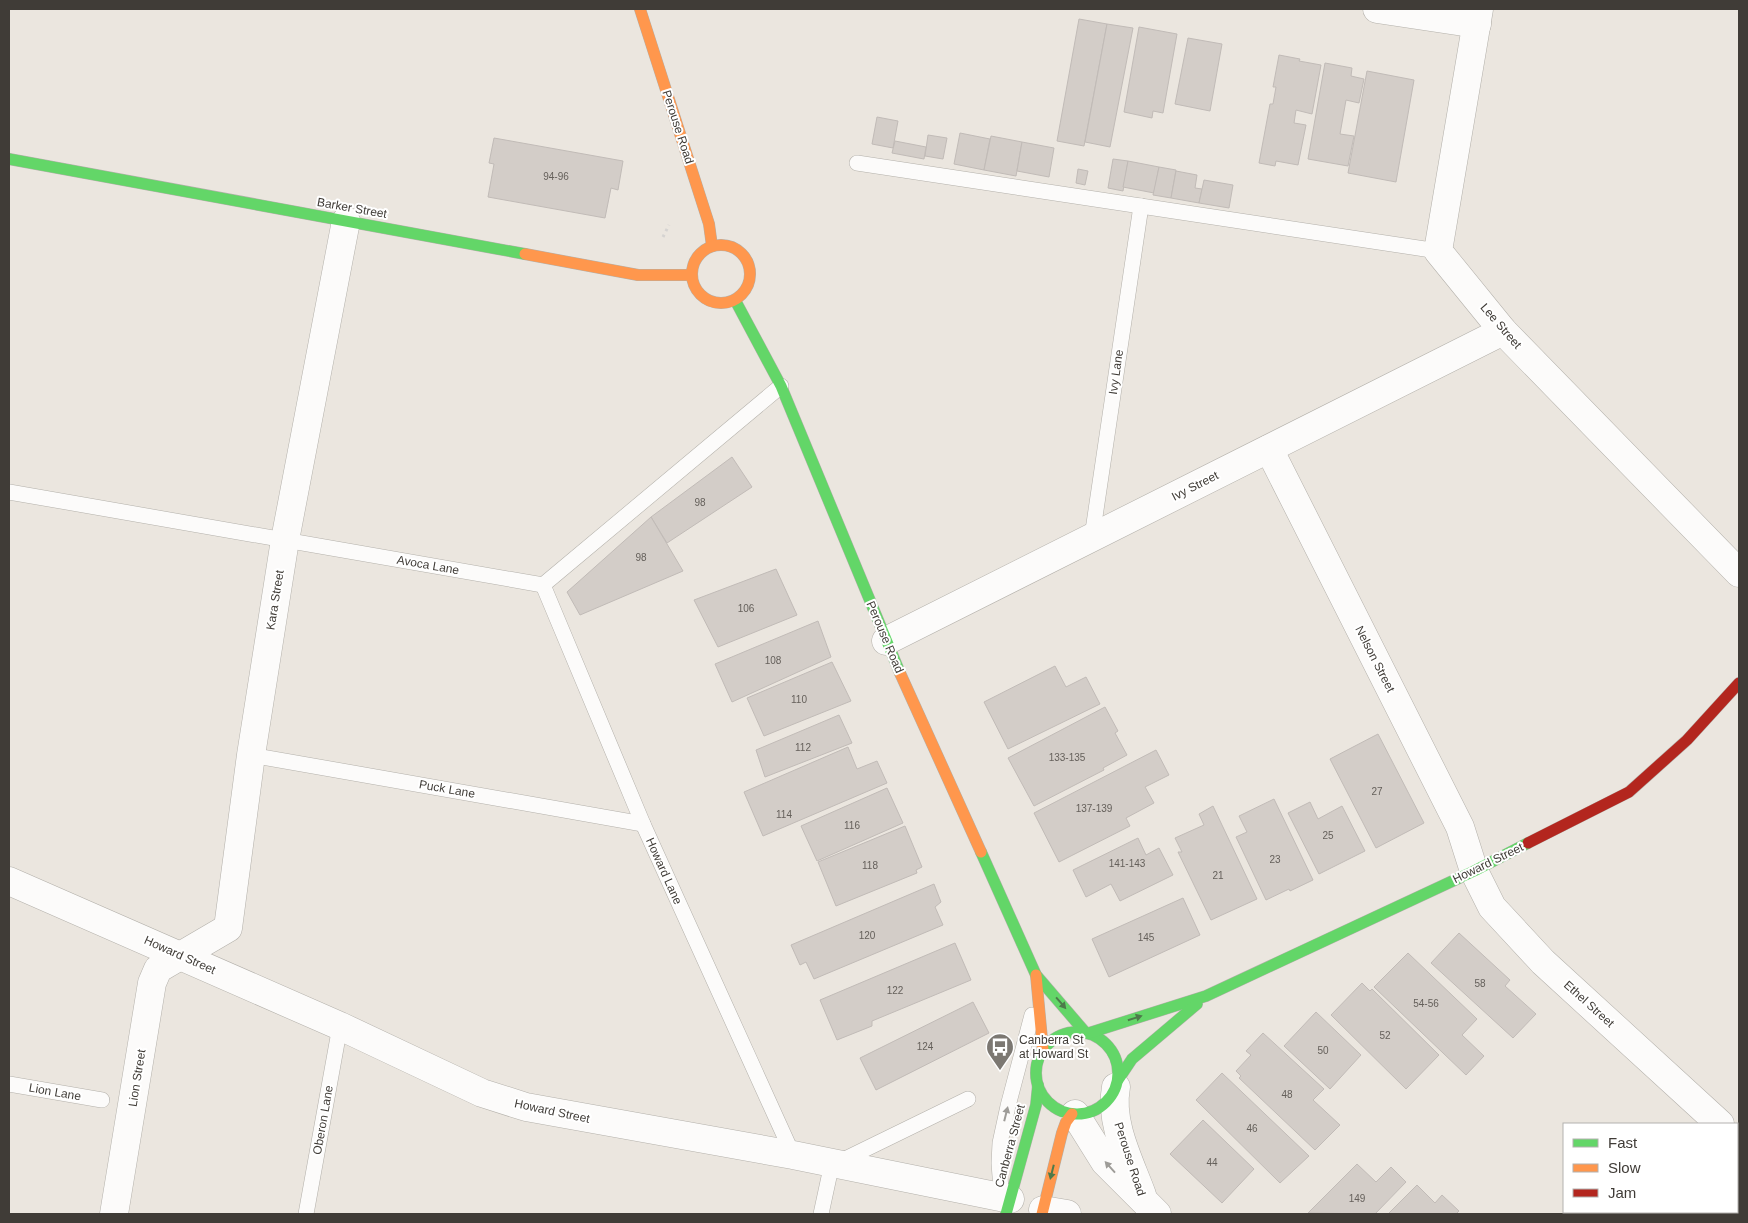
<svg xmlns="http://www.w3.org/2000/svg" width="1748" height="1223" font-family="Arial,sans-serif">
	<rect width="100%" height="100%" fill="#ebe6df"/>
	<!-- building -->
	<g fill="#d3cdc8" stroke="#c1bbb7">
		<path d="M1079,19L1107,24L1084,146L1057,141Z"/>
		<path d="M1107,24L1133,28L1110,147L1085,142Z"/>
		<path d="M1139,27L1177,34L1163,113L1153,111L1152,118L1124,112Z"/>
		<path d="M1188,38L1222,44L1210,111L1175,104Z"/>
		<path d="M1279,55L1300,59L1299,61L1321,65L1312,114L1296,110L1294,123L1306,125L1298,165L1276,161L1275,166L1259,163L1270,104H1273L1276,87H1273Z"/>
		<path d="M1325,63L1352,68L1351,76L1364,79L1359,103L1346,100L1340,134L1354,136L1348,166L1308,159Z"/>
		<path d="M1367,71L1414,80L1396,182L1348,173Z"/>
		<path d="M877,117L898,121L893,148L872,144Z"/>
		<path d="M960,133L990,139L984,170L954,164Z"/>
		<path d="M928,135L947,138L943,159L925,156Z"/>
		<path d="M991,136L1022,142L1016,176L984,170Z"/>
		<path d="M494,138L623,161L618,190L611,188L605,218L488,197L494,164L489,163Z"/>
		<path d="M895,141L926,147L924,159L892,153Z"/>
		<path d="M1022,142L1054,148L1049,177L1017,171Z"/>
		<path d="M1113,159L1128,161L1123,191L1108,188Z"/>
		<path d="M1128,161L1159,167L1154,193L1123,187Z"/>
		<path d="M1159,167L1176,170L1171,198L1153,195Z"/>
		<path d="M1078,169L1088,171L1085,185L1076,183Z"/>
		<path d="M1176,171L1197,175L1195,188L1202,189L1199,203L1171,198Z"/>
		<path d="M1204,180L1233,185L1229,208L1199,203Z"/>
		<path d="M732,457L752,487L667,543L651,517Z"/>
		<path d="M651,517L683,571L580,615L567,592Z"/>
		<path d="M776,569L797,615L718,647L694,600Z"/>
		<path d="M818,621L831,657L732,702L715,664Z"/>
		<path d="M832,662L851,701L764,736L747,698Z"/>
		<path d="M1055,666L1066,687L1086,677L1100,704L1008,749L984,702Z"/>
		<path d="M1105,707L1118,731L1115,733L1127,755L1103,768L1104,770L1034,806L1008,758Z"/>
		<path d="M839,715L852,743L765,777L756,750Z"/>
		<path d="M1378,734L1424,823L1376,848L1330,759Z"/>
		<path d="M848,747L857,769L877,761L887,783L763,836L744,792Z"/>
		<path d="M1156,750L1169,775L1145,787L1154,803L1126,818L1130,826L1059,862L1034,813Z"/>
		<path d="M887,788L903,823L817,861L801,826Z"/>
		<path d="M1274,799L1313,880L1290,891L1289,889L1266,900L1236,837L1247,832L1239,816Z"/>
		<path d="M1310,802L1318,819L1342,806L1365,851L1319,874L1288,813Z"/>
		<path d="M1213,806L1257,899L1211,920L1178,852H1182L1175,838L1204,825L1199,814Z"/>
		<path d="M905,826L922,867L916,870L917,873L836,906L818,862Z"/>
		<path d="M1138,838L1146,855L1159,848L1173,875L1120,901L1111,884L1086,897L1073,870Z"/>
		<path d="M934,884L941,902L935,907L943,925L814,979L806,962L800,965L791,945Z"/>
		<path d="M1183,898L1200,935L1109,977L1092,939Z"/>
		<path d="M1459,933L1510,980L1505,986L1536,1014L1513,1038L1431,963Z"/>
		<path d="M955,943L971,980L872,1021V1026L837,1040L820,1000Z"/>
		<path d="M1408,953L1477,1019L1462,1035L1484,1056L1466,1075L1374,987Z"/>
		<path d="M1362,983L1370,991L1372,989L1439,1055L1406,1089L1331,1015Z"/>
		<path d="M973,1002L989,1033L876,1090L860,1058Z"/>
		<path d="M1316,1012L1361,1055L1330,1089L1284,1046Z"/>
		<path d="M1263,1033L1324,1089L1313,1100L1340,1125L1315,1150L1239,1078L1241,1076L1236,1071L1251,1055L1246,1051Z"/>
		<path d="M1222,1073L1309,1156L1280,1183L1196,1100Z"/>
		<path d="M1203,1120L1254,1169L1222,1203L1170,1154Z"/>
		<path d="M1357,1164L1376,1182L1391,1167L1406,1182L1375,1214L1308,1213Z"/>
		<path d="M1417,1185L1435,1203L1442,1195L1459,1211L1456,1214H1388Z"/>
	</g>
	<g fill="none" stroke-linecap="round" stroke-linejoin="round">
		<!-- lane casing -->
		<g stroke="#b3b0aa" stroke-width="16">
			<g id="lane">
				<path d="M857,163L1438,251"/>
				<path d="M9,492L543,585L781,386"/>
				<path d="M1092,537L1141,206"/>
				<path d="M543,585L643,824L793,1155"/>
				<path d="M251,755L643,824"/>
				<path d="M9,1084L102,1100"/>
				<path d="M837,1163L968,1099"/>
				<path d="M1002,1203L999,1163L1000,1143L1008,1106L1032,1015"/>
				<path d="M306,1214L340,1026"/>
				<path d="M821,1214L832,1163"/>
			</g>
		</g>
		<!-- street casing -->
		<g stroke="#b3b0aa" stroke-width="29">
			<g id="street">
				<path d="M1377,9L1477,24"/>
				<path d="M1479,9L1438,251L1503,331L1739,573"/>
				<path d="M1269,449L1460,827L1474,871L1492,907L1543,962L1720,1124"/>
				<path d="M886,641L1503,331"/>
				<path d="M9,881L340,1026L482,1093L526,1107L793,1155L1010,1199"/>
				<path d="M1116,1087C1109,1123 1130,1162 1142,1195"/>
				<path d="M1075,1114L1105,1162L1157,1214"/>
				<path d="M1737,1139L1739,1142"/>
				<path d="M1043,1210L1067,1214"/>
				<path d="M114,1214L152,983L158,969L228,928L251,755L285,540L346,221"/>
			</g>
		</g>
		<!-- fast casing -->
		<g stroke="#b3b0aa" stroke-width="12">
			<g id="fast">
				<path d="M9,159L525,254"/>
				<path d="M735,300L781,386L900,673"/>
				<path d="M981,852L1036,975L1085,1032"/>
				<circle cx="1077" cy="1073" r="41"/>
				<path d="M1089,1033L1206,996L1474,871L1528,843"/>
				<path d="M1118,1080L1132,1059L1197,1004"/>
				<path d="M1006,1214L1036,1105L1038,1085"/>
			</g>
		</g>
		<!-- slow casing -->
		<g stroke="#b3b0aa" stroke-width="12">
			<g id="slow">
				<path d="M640,9L709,224L712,246"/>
				<circle cx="721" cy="274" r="29"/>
				<path d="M525,254L638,275H691"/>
				<path d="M900,673L981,852"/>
				<path d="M1036,975L1043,1050"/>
				<path d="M1042,1214L1062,1133L1066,1122L1072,1114"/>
			</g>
		</g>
		<!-- jam casing -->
		<g stroke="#b3b0aa" stroke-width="12">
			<path id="jam" d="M1528,843L1629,792L1687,740L1739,683"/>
		</g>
		<!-- path -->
		<path stroke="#d5d3d1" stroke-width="3" stroke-dasharray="2.5 4" stroke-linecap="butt" d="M663,237L669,225"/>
		<!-- lane -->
		<use href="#lane" stroke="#fcfbfa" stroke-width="15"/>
		<!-- street -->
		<use href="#street" stroke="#fcfbfa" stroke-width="28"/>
		<!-- fast -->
		<use href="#fast" stroke="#63d668" stroke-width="11"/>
		<!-- slow -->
		<use href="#slow" stroke="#ff974d" stroke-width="11"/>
		<!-- jam -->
		<use href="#jam" stroke="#b3261e" stroke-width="11"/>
	</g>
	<!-- one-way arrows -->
	<defs><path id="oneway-solid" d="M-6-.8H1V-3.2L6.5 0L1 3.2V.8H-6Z" transform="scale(1.25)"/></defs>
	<g fill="#4e7a4b">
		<use href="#oneway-solid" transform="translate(1061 1003) rotate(49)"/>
		<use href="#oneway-solid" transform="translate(1135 1018) rotate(-18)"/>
		<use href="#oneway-solid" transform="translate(1052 1172) rotate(104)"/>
	</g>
	<g fill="#9e9c98">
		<use href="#oneway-solid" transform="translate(1006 1114) rotate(-76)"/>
		<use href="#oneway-solid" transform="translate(1110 1167) rotate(-132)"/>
	</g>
	<!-- icons -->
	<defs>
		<g id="bus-pin" transform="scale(1.4375)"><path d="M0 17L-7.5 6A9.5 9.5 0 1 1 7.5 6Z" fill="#7c7872" stroke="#fff"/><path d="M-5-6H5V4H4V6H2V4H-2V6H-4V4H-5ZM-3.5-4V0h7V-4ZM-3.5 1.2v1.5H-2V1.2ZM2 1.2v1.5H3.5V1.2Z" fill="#fff"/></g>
	</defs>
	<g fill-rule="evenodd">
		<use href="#bus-pin" x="1000" y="1047"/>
	</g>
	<g text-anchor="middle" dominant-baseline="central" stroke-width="4" stroke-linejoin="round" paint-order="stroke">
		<!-- number labels -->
		<g font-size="10" fill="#65605b">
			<text x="556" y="176">94-96</text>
			<text x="700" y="502">98</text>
			<text x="641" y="557">98</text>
			<text x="746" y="608">106</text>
			<text x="773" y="660">108</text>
			<text x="799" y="699">110</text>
			<text x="803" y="747">112</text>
			<text x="1067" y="757">133-135</text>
			<text x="1377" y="791">27</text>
			<text x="1094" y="808">137-139</text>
			<text x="784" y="814">114</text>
			<text x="852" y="825">116</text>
			<text x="1328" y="835">25</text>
			<text x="1275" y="859">23</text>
			<text x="1127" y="863">141-143</text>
			<text x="870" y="865">118</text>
			<text x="1218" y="875">21</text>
			<text x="867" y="935">120</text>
			<text x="1146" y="937">145</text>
			<text x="1480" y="983">58</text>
			<text x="895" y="990">122</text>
			<text x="1426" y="1003">54-56</text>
			<text x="1385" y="1035">52</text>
			<text x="925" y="1046">124</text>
			<text x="1323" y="1050">50</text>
			<text x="1287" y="1094">48</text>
			<text x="1252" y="1128">46</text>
			<text x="1212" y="1162">44</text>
			<text x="1357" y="1198">149</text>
		</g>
		<!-- street labels -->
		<g font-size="12" fill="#403c37" stroke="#fff">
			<text transform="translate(678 127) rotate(72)">Perouse Road</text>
			<text transform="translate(352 208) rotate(10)">Barker Street</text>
			<text transform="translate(1501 326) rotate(49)">Lee Street</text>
			<text transform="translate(1116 372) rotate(-82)">Ivy Lane</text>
			<text transform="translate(1195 486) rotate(-27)">Ivy Street</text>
			<text transform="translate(428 565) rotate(10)">Avoca Lane</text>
			<text transform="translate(275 600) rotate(-81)">Kara Street</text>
			<text transform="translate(885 637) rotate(67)">Perouse Road</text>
			<text transform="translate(1375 659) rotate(63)">Nelson Street</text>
			<text transform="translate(447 789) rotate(10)">Puck Lane</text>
			<text transform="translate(1488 863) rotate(-26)">Howard Street</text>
			<text transform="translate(664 871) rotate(66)">Howard Lane</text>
			<text transform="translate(180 955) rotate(24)">Howard Street</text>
			<text transform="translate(1589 1004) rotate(42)">Ethel Street</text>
			<text transform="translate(137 1078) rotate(-81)">Lion Street</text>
			<text transform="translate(55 1092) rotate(10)">Lion Lane</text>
			<text transform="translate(552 1111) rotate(12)">Howard Street</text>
			<text transform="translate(323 1120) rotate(-80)">Oberon Lane</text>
			<text transform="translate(1010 1146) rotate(-75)">Canberra Street</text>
			<text transform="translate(1130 1159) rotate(72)">Perouse Road</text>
		</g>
		<!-- poi labels -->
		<g font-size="12" fill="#403c37" stroke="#fff" text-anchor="start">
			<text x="1019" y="1040">Canberra St<tspan x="1019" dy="14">at Howard St</tspan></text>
		</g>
	</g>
	<!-- border -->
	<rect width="1748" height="1223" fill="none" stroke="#403c37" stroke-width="20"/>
	<!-- legend -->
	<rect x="1563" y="1123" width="175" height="90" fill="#ffffff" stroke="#b3b1af"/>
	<rect x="1573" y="1139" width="25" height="8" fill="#63d668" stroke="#b3b1af"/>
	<text x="1608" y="1148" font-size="15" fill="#403c37">Fast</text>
	<rect x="1573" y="1164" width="25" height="8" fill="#ff974d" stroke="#b3b1af"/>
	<text x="1608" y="1173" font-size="15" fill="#403c37">Slow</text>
	<rect x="1573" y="1189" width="25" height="8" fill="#b3261e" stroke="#b3b1af"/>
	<text x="1608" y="1198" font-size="15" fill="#403c37">Jam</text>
</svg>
